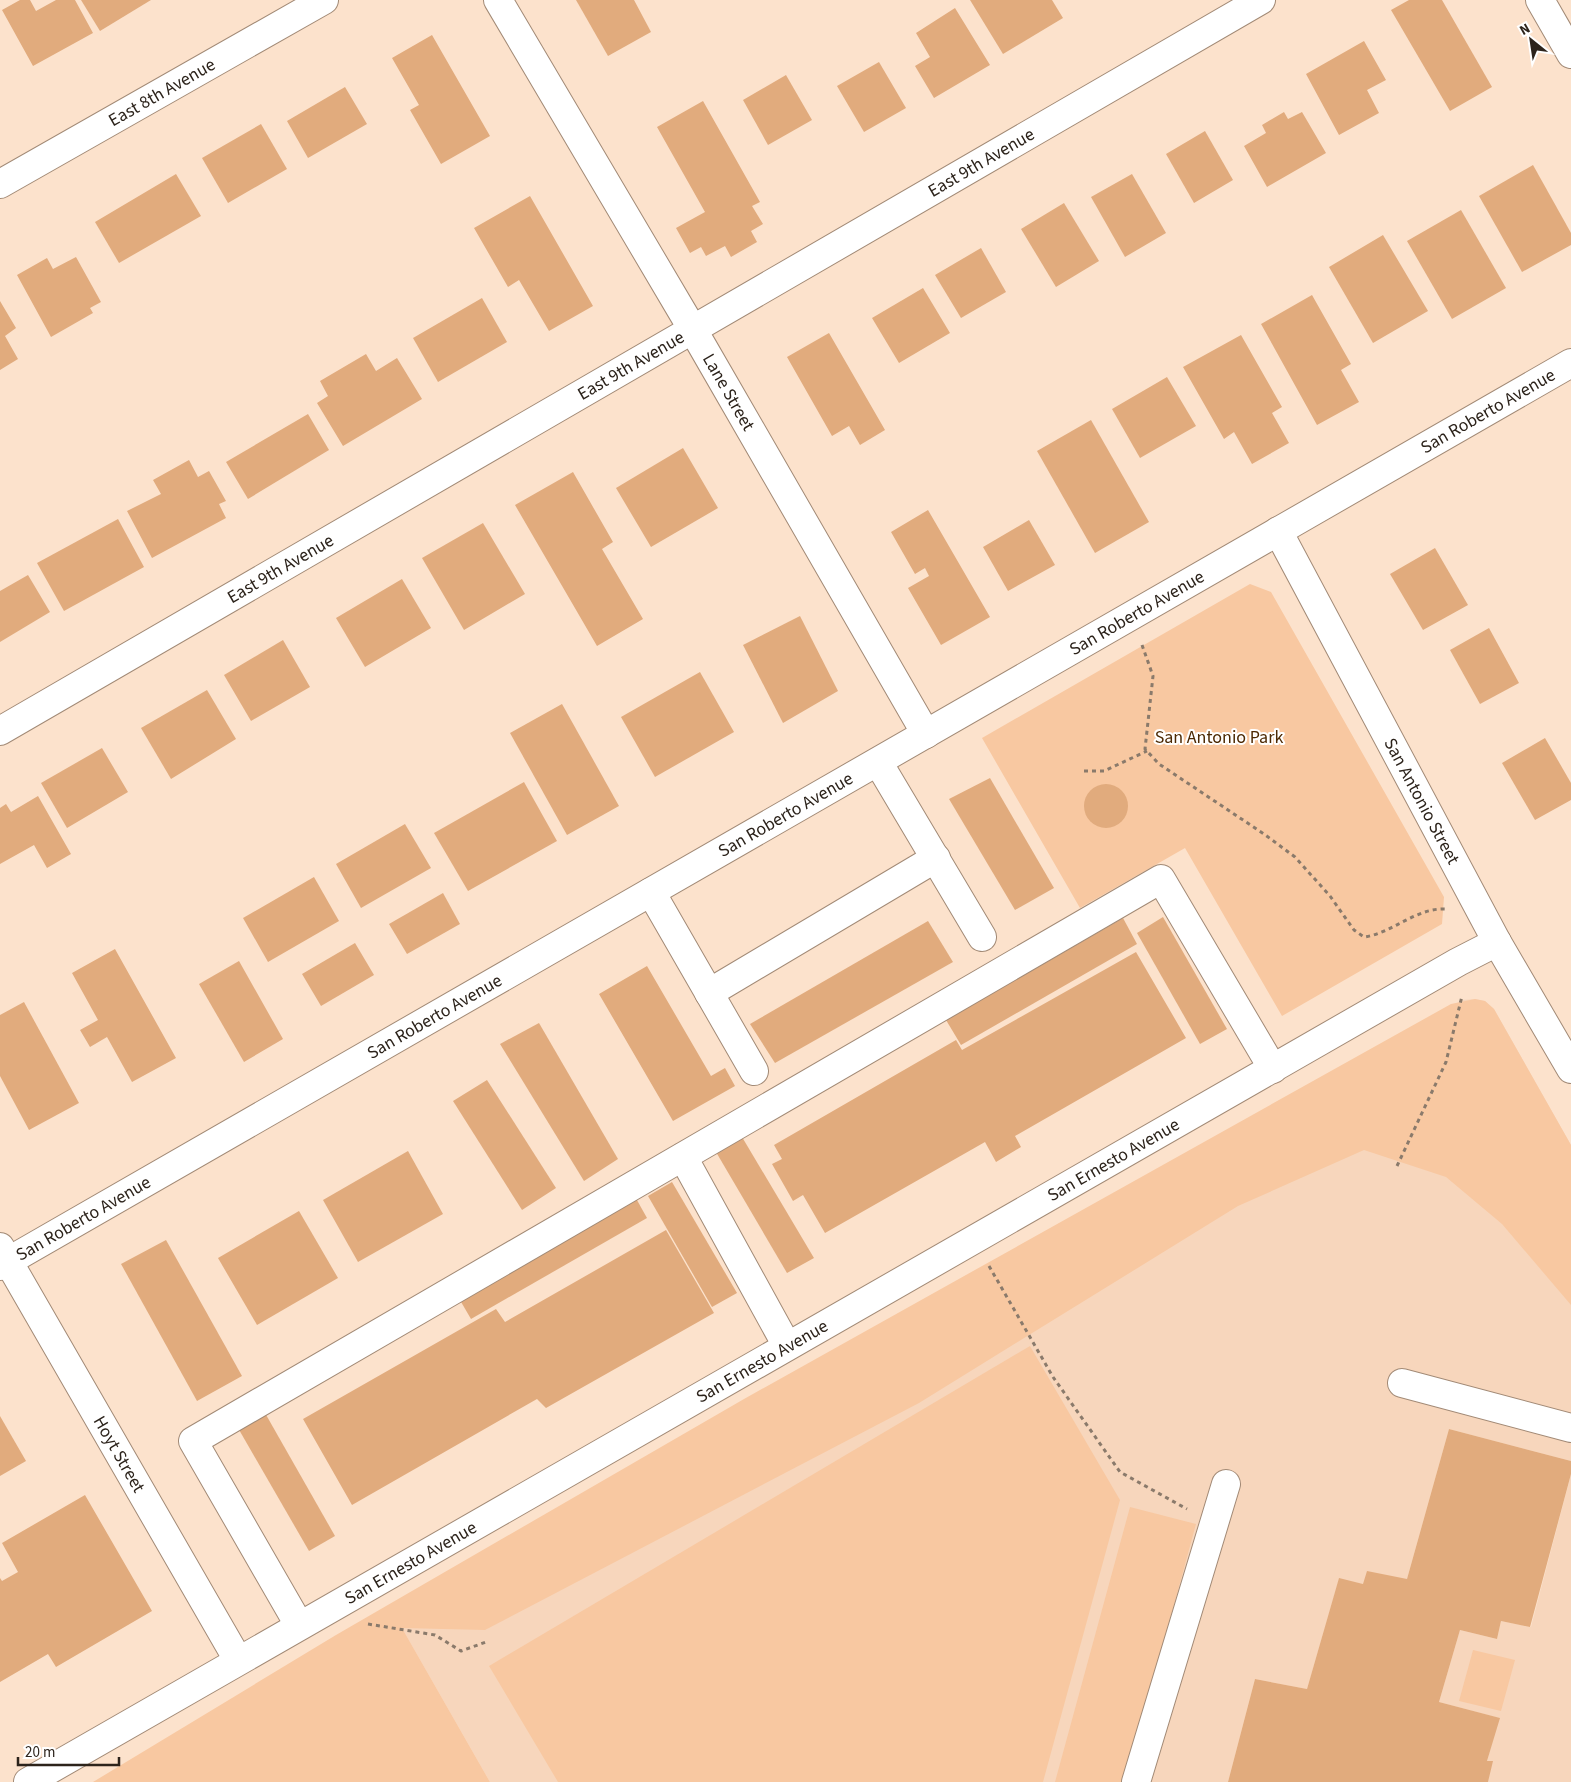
<svg xmlns="http://www.w3.org/2000/svg" width="1571" height="1782" font-family="'Source Sans 3',sans-serif">
	<rect width="100%" height="100%" fill="#fce2cc"/>
	<!-- built -->
	<g fill="#f7d6bc">
		<path d="M1475,999L1485,1001L1494,1009L1571,1145V1461L1449,1429L1407,1579L1363,1584L1339,1579L1307,1689L1255,1679L1228,1782H490L402,1628L1462,1000Z"/>
		<path d="M1571,1474V1782H1488L1492,1761H1487L1499,1718L1439,1702L1460,1630L1497,1639L1501,1621L1531,1627Z"/>
	</g>
	<!-- green -->
	<g fill="#f8c8a1">
		<path d="M1250,584L1271,592L1444,897L1442,924L1282,1016L1185,848L1080,908L982,738Z"/>
		<path d="M1475,999L1485,1001L1494,1009L1571,1145V1305L1502,1224L1446,1177L1364,1150L1238,1206L919,1403L485,1630L402,1628L490,1782H93L336,1635L744,1399L1451,1004Z"/>
		<path d="M1030,1346L1120,1500L1043,1782H558L489,1666Z"/>
		<path d="M1130,1507L1196,1524L1126,1782H1055Z"/>
		<path d="M1473,1650L1515,1660L1501,1711L1459,1701Z"/>
	</g>
	<!-- building -->
	<g fill="#e1ab7d">
		<path d="M20,0H30L36,11L56,0H75L93,33L33,66L2,10Z"/>
		<path d="M81,0H151L100,31Z"/>
		<path d="M576,0H634L651,32L608,56Z"/>
		<path d="M970,0H1052L1063,18L1003,54Z"/>
		<path d="M1409,0H1442L1492,87L1450,111L1391,10Z"/>
		<path d="M955,8L990,65L934,98L915,66L930,57L916,33Z"/>
		<path d="M432,35L490,136L441,164L410,110L419,105L392,58Z"/>
		<path d="M1364,41L1386,80L1367,90L1379,113L1339,135L1306,74Z"/>
		<path d="M879,62L906,108L864,132L837,86Z"/>
		<path d="M786,75L812,120L768,145L743,100Z"/>
		<path d="M345,87L367,124L308,158L287,121Z"/>
		<path d="M703,101L760,202L752,206L763,224L751,231L757,242L731,257L725,246L706,256L701,247L690,253L676,228L705,212L657,127Z"/>
		<path d="M1284,112L1288,119L1302,112L1326,153L1267,187L1244,146L1266,133L1262,125Z"/>
		<path d="M261,124L287,169L228,203L202,158Z"/>
		<path d="M1205,131L1233,180L1194,203L1166,154Z"/>
		<path d="M1533,165L1571,233V245L1522,272L1479,196Z"/>
		<path d="M176,174L201,216L119,263L95,222Z"/>
		<path d="M1132,174L1166,233L1125,257L1091,197Z"/>
		<path d="M530,196L593,306L549,331L519,280L508,287L474,228Z"/>
		<path d="M1064,203L1099,261L1056,287L1021,229Z"/>
		<path d="M1461,210L1506,288L1452,319L1407,241Z"/>
		<path d="M1383,235L1428,311L1373,343L1329,267Z"/>
		<path d="M981,248L1006,292L961,318L935,275Z"/>
		<path d="M76,257L101,302L90,308L93,313L51,337L17,275L47,258L53,269Z"/>
		<path d="M923,288L950,333L899,363L872,318Z"/>
		<path d="M1312,295L1351,364L1341,370L1359,402L1317,425L1261,324Z"/>
		<path d="M482,298L507,342L438,382L413,338Z"/>
		<path d="M0,301L16,328L5,336L18,359L0,370Z"/>
		<path d="M829,333L885,430L860,445L849,426L832,436L787,357Z"/>
		<path d="M1241,335L1282,407L1272,413L1289,443L1252,464L1234,432L1224,439L1183,367Z"/>
		<path d="M366,354L376,371L397,358L422,399L343,446L317,403L328,396L320,381Z"/>
		<path d="M1167,377L1196,426L1140,458L1112,409Z"/>
		<path d="M308,414L329,450L248,499L226,462Z"/>
		<path d="M1091,420L1149,522L1095,553L1037,451Z"/>
		<path d="M683,448L718,508L651,547L616,488Z"/>
		<path d="M189,460L198,477L209,471L226,501L219,504L226,518L152,558L127,511L161,494L153,480Z"/>
		<path d="M573,472L613,542L602,549L643,619L597,646L515,505Z"/>
		<path d="M928,510L990,617L941,645L908,588L929,576L925,568L915,574L891,532Z"/>
		<path d="M118,519L144,567L64,611L37,563Z"/>
		<path d="M1029,520L1055,565L1008,591L983,547Z"/>
		<path d="M483,523L525,594L464,630L422,558Z"/>
		<path d="M1435,548L1468,605L1423,630L1390,574Z"/>
		<path d="M28,575L50,612L0,642V591Z"/>
		<path d="M402,579L431,628L365,667L336,618Z"/>
		<path d="M800,616L838,691L783,723L743,645Z"/>
		<path d="M1489,628L1519,683L1480,704L1450,650Z"/>
		<path d="M283,640L310,687L251,721L224,675Z"/>
		<path d="M700,672L734,732L655,777L621,717Z"/>
		<path d="M207,690L236,739L171,779L141,728Z"/>
		<path d="M562,704L619,806L567,835L510,733Z"/>
		<path d="M1545,738L1571,783V800L1535,820L1502,763Z"/>
		<path d="M102,748L128,792L67,828L41,783Z"/>
		<path d="M990,778L1054,888L1015,910L949,799Z"/>
		<path d="M524,782L557,841L468,891L434,833Z"/>
		<circle cx="1106" cy="806" r="22"/>
		<path d="M38,796L71,854L47,868L34,845L0,864V808L6,804L11,812Z"/>
		<path d="M405,824L431,868L361,908L336,864Z"/>
		<path d="M314,877L339,921L268,962L243,918Z"/>
		<path d="M443,893L460,924L407,954L389,924Z"/>
		<path d="M1163,917L1227,1029L1200,1044L1137,933Z"/>
		<path d="M1123,918L1137,944L961,1045L946,1020Z"/>
		<path d="M928,921L953,962L775,1063L750,1024Z"/>
		<path d="M355,943L374,975L321,1006L302,974Z"/>
		<path d="M115,949L176,1058L132,1082L107,1037L90,1047L80,1030L98,1020L72,973Z"/>
		<path d="M1136,952L1186,1038L1015,1136L1021,1147L996,1162L985,1142L825,1233L803,1195L793,1201L772,1164L782,1159L774,1145L956,1040L962,1050Z"/>
		<path d="M239,961L283,1039L244,1062L199,984Z"/>
		<path d="M647,966L711,1076L725,1068L735,1086L673,1121L599,994Z"/>
		<path d="M24,1002L79,1103L29,1130L0,1076V1015Z"/>
		<path d="M539,1023L618,1159L584,1181L500,1044Z"/>
		<path d="M487,1080L556,1188L522,1210L453,1101Z"/>
		<path d="M742,1137L814,1258L787,1273L716,1152Z"/>
		<path d="M408,1151L443,1214L358,1262L323,1200Z"/>
		<path d="M672,1182L737,1293L712,1307L648,1196Z"/>
		<path d="M633,1193L647,1218L471,1319L457,1295Z"/>
		<path d="M299,1211L338,1278L257,1325L218,1258Z"/>
		<path d="M666,1230L714,1313L546,1408L537,1399L352,1505L303,1419L496,1309L505,1322Z"/>
		<path d="M166,1240L242,1376L197,1401L121,1264Z"/>
		<path d="M265,1413L335,1536L309,1551L238,1428Z"/>
		<path d="M0,1416L26,1461L0,1476Z"/>
		<path d="M1449,1429L1571,1461V1474L1530,1627L1501,1621L1497,1639L1460,1630L1439,1702L1500,1718L1487,1761H1493L1488,1782H1228L1255,1679L1307,1689L1339,1578L1363,1584L1367,1571L1407,1579Z"/>
		<path d="M85,1495L152,1611L56,1667L48,1654L0,1682V1578L2,1581L18,1572L2,1543Z"/>
	</g>
	<g fill="none" stroke-linecap="round" stroke-linejoin="round">
		<!-- minor casing -->
		<g stroke="#a28a76" stroke-width="30">
			<g id="minor">
				<path id="s1" d="M498,0L693,330L926,734"/>
				<path d="M1540,0L1571,54"/>
				<path id="s2" d="M0,184L324,0"/>
				<path id="s3" d="M1278,531L1497,942L1571,1069"/>
				<path id="s4" d="M0,731L1261,0"/>
				<path d="M878,762L982,937"/>
				<path d="M651,892L754,1071"/>
				<path d="M709,993L936,858"/>
				<path d="M683,1157L787,1346"/>
				<path id="s5" d="M0,1247L238,1660"/>
				<path id="s6" d="M0,1266L1571,363"/>
				<path d="M1402,1383L1571,1428"/>
				<path d="M299,1625L193,1441L1161,879L1273,1069"/>
				<path id="s7" d="M28,1782L1458,962L1497,942"/>
				<path d="M1136,1782L1226,1484"/>
			</g>
		</g>
		<!-- path -->
		<g stroke="#8a7a6b" stroke-width="3" stroke-dasharray="4 4" stroke-linecap="butt">
			<path d="M1142,645L1153,676L1145,749L1159,764L1264,834L1295,857L1330,896L1354,930L1364,937C1393,933 1415,908 1445,909"/>
			<path d="M1084,771H1104L1147,751"/>
			<path d="M1397,1166L1446,1062L1462,996"/>
			<path d="M989,1266L1053,1377L1120,1472L1187,1509"/>
			<path d="M368,1624L435,1635L461,1651L486,1642"/>
		</g>
		<!-- minor -->
		<use href="#minor" stroke="#fff" stroke-width="28"/>
	</g>
	<g text-anchor="middle" dominant-baseline="central" stroke-width="4" stroke-linejoin="round" paint-order="stroke">
		<!-- street labels -->
		<g font-size="18" fill="#2c231b" stroke="#fff">
			<text stroke="none"><textPath href="#s2" startOffset="186">East 8th Avenue</textPath></text>
			<text stroke="none"><textPath href="#s4" startOffset="1134">East 9th Avenue</textPath></text>
			<text stroke="none"><textPath href="#s4" startOffset="729">East 9th Avenue</textPath></text>
			<text stroke="none"><textPath href="#s1" startOffset="455">Lane Street</textPath></text>
			<text stroke="none"><textPath href="#s6" startOffset="1716">San Roberto Avenue</textPath></text>
			<text stroke="none"><textPath href="#s4" startOffset="324">East 9th Avenue</textPath></text>
			<text stroke="none"><textPath href="#s6" startOffset="1311">San Roberto Avenue</textPath></text>
			<text stroke="none"><textPath href="#s3" startOffset="306">San Antonio Street</textPath></text>
			<text stroke="none"><textPath href="#s6" startOffset="906">San Roberto Avenue</textPath></text>
			<text stroke="none"><textPath href="#s6" startOffset="501">San Roberto Avenue</textPath></text>
			<text stroke="none"><textPath href="#s7" startOffset="1251">San Ernesto Avenue</textPath></text>
			<text stroke="none"><textPath href="#s6" startOffset="96">San Roberto Avenue</textPath></text>
			<text stroke="none"><textPath href="#s7" startOffset="846">San Ernesto Avenue</textPath></text>
			<text stroke="none"><textPath href="#s5" startOffset="239">Hoyt Street</textPath></text>
			<text stroke="none"><textPath href="#s7" startOffset="441">San Ernesto Avenue</textPath></text>
		</g>
		<!-- park labels -->
		<g font-size="18" fill="#4c2903" stroke="#fff">
			<text x="1219" y="737">San Antonio Park</text>
		</g>
	</g>
	<!-- north arrow -->
	<g transform="translate(1531 40) rotate(330)" stroke="#ffffff" stroke-width="4" paint-order="stroke">
	<path d="M0-4L9 19L0 12L-9 19Z" fill="#2c231b"/>
	<text y="-8" font-size="14" font-weight="bold" text-anchor="middle" fill="#2c231b">N</text>
	</g>
	<!-- scale -->
	<path d="M18 1757v8h101v-8" fill="none" stroke="#2c231b" stroke-width="2.5"/>
	<text x="25" y="1757" font-size="15" fill="#2c231b" stroke="#ffffff" stroke-width="4" paint-order="stroke">20 m</text>
</svg>
